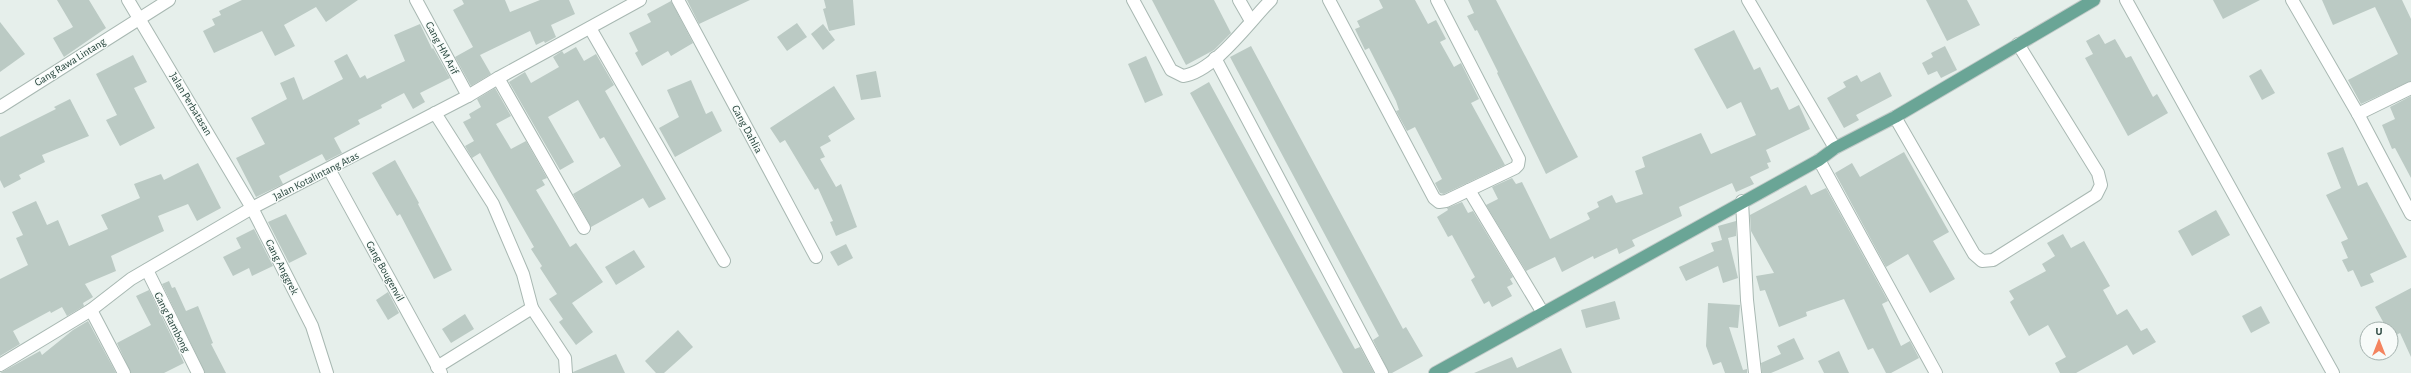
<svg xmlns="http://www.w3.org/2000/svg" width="2411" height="373" font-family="'Alegreya Sans',sans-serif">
	<rect width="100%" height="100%" fill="#e6efeb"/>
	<!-- building -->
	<g fill="#bbcac4">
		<path d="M57,0H89L106,28L64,57L53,38L73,27Z"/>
		<path d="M242,0H358L326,22L316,7L284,25L295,46L275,56L262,31L214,53L203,31L215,25L212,19L221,15L219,11Z"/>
		<path d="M462,0H505L510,12L540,0H569L575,14L551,25L556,37L545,43L544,41L536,45L530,31L480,55L491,74L471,86L455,57L473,47L453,10L464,4Z"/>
		<path d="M687,0H750L699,24Z"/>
		<path d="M824,0H853L855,25L829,31L823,9L826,8Z"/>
		<path d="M1152,0H1214L1231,33L1214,50L1186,65Z"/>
		<path d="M1379,0H1415L1428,24L1436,20L1446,39L1440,42L1454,67L1461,63L1479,99L1471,103L1505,165L1444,194L1440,193L1435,183L1442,179L1415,127L1407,131L1396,111L1399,110L1396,101L1369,48L1365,50L1355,29L1360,27L1357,21L1383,8Z"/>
		<path d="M1468,0H1496L1578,157L1546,174L1497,73L1498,72L1477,30L1475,31L1467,16L1474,13Z"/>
		<path d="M1926,0H1967L1980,25L1947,41Z"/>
		<path d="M2213,0H2260L2223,19Z"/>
		<path d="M2322,0H2402L2411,19V81L2361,104L2348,80L2398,54L2375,7L2333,25Z"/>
		<path d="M671,1L693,43L671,56L668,51L642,66L635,53L638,51L629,33L651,22L647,14Z"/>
		<path d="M0,22L25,54L0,72Z"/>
		<path d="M797,23L807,37L787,51L777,37Z"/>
		<path d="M420,24L432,49L433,48L450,78L420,93L425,102L413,109L404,93L381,105L382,108L358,120L360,124L334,138L342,153L326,161L322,154L279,176L283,184L256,197L236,158L265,144L251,118L287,99L280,83L294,77L303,100L343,79L334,61L347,54L360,78L365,75L367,79L405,61L394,35Z"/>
		<path d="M823,24L835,40L823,50L811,34Z"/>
		<path d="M1734,30L1754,70L1760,67L1771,90L1778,87L1789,110L1799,105L1810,129L1766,150L1771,162L1767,163L1769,168L1750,177L1754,184L1736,192L1732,183L1679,207L1682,216L1632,240L1635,246L1619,254L1617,248L1594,259L1593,256L1562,272L1555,257L1526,271L1486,205L1498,199L1492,187L1512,178L1516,184L1522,182L1550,239L1590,219L1587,213L1599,207L1597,202L1612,195L1616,203L1643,194L1635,171L1645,167L1642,157L1701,133L1711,154L1756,135L1741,102L1727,109L1694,49Z"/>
		<path d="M2099,34L2105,44L2115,39L2126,58L2131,56L2153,97L2157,94L2168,113L2128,136L2085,58L2093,54L2086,41Z"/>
		<path d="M1251,46L1403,329L1406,327L1423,356L1392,373H1389L1373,340L1379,336L1230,57Z"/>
		<path d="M1945,46L1957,70L1941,78L1937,71L1928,75L1922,63L1933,57L1931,53Z"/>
		<path d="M576,47L584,61L596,54L614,85L605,91L666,199L649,208L643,198L591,227L573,194L621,166L604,137L600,139L578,100L548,117L574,162L560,170L509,82L525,72L531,83L559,67L553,57L562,51L564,54Z"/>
		<path d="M133,55L147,82L134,88L155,128L120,146L106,120L117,115L96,74Z"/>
		<path d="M1146,56L1163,95L1145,103L1128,64Z"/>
		<path d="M2261,69L2275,93L2262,100L2249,76Z"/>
		<path d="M876,71L881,97L861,100L856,75Z"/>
		<path d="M1880,72L1892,96L1856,115L1859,120L1844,128L1827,98L1846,87L1843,82L1857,75L1861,82Z"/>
		<path d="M691,80L706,114L712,111L722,131L675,157L659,128L679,117L667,90Z"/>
		<path d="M1209,82L1355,349L1360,347L1374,373H1343L1190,93Z"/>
		<path d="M834,86L855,119L828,136L831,141L820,147L825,157L820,159L836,187L841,184L857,227L836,236L830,222L833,221L818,188L815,190L785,140L780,143L770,128Z"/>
		<path d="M495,88L511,116L496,124L511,149L526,141L547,178L542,180L545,185L536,190L570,247L576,243L603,282L572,303L593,332L576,345L559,322L563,319L549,299L557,294L540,268L542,266L531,249L534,247L480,153L472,158L465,146L474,141L463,122L471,118L469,114L481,107L477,99Z"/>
		<path d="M2411,96V178L2395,148L2392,149L2382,125L2395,119L2390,107Z"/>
		<path d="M70,99L89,136L42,155L45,162L19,175L21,179L4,188L0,180V137L56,109L54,107Z"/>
		<path d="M2343,147L2358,186L2367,182L2407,257L2370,274L2374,282L2361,287L2353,270L2348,272L2342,260L2348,258L2341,242L2348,239L2326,195L2341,188L2327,153Z"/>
		<path d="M1904,152L1949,232L1933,241L1955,279L1930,293L1908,254L1886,267L1835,173L1852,163L1860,177Z"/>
		<path d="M395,160L419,203L418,204L452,270L434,279L400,214L397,216L372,173Z"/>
		<path d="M198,163L221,208L197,221L188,204L158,216L164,231L111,256L116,271L85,284L93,297L83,303L84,306L67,316L62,307L51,313L50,311L13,331L20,344L0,356V279L28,265L16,238L23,235L12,212L36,201L47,225L58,220L69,246L108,229L101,215L140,198L134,184L161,174L164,180Z"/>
		<path d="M1806,185L1811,195L1826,188L1888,301L1882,304L1901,346L1910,341L1919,358L1891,373H1886L1873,348L1868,350L1844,299L1806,312L1807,316L1779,327L1765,290L1760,291L1756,276L1774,273L1751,231L1750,215Z"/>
		<path d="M1462,202L1468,213L1473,211L1513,277L1510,279L1513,284L1507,287L1512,296L1492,307L1489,301L1484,304L1471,280L1475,277L1452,235L1448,237L1437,217L1448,210L1447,208Z"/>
		<path d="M2216,210L2230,235L2192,256L2178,231Z"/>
		<path d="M286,214L307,254L289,263L268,222Z"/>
		<path d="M1736,221V236L1728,238L1738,278L1723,283L1718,266L1686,281L1679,267L1714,251L1711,243L1722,240L1718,226Z"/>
		<path d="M254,229L273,266L252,276L249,268L233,276L223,257L241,248L236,238Z"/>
		<path d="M2063,234L2071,248L2084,241L2110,286L2103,290L2117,315L2127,309L2141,331L2147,328L2156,342L2133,355L2127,345L2076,373H2060L2055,363L2066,357L2048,325L2029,336L2010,302L2014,299L2009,291L2046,271L2042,264L2055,256L2047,243Z"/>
		<path d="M846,244L853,258L838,266L830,252Z"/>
		<path d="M634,250L645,267L616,285L605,267Z"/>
		<path d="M169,281L172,288L175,287L186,311L198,306L213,343L211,344L226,373H205L162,284Z"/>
		<path d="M2411,288V357L2400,333L2392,337L2391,329H2387L2375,307Z"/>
		<path d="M149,290L184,363L164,373H131L117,343L151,325L136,296Z"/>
		<path d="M388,292L399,313L388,320L376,300Z"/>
		<path d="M1615,301L1620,319L1586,328L1581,310Z"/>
		<path d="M1708,303L1740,305L1738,328L1729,327L1743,370L1747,369V373H1725L1721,362L1713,365L1706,346Z"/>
		<path d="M2261,306L2270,323L2251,333L2242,316Z"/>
		<path d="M465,314L474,329L451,343L442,329Z"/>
		<path d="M88,321L116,373H0L40,351L42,355L73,330Z"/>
		<path d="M678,330L693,347L664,373H656L645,361Z"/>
		<path d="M1794,338L1804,359L1771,373H1762L1761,363L1781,354L1777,346Z"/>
		<path d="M1561,348L1572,373H1474L1512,357L1517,368Z"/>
		<path d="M1839,351L1849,373H1824L1818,361Z"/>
		<path d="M616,354L625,373H573V372Z"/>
	</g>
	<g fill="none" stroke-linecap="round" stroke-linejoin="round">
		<!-- minor casing -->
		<g stroke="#a8b8b2" stroke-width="14">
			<g id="minor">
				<path d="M128,0L252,208L312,326L327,373"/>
				<path d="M416,0L468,96"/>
				<path d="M678,0L816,257"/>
				<path d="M1133,0L1171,70L1183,76C1215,71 1249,22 1271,0"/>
				<path d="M1239,0L1251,21"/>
				<path d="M1329,0L1434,198L1439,202L1446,201L1515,168L1518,165L1519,159L1437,0"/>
				<path d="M1748,0L1835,148"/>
				<path d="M2126,0L2333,373"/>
				<path d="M2292,0L2358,114L2411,214"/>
				<path d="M590,28L724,261"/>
				<path d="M1215,58L1382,373"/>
				<path d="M498,78L584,228"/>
				<path d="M0,107L169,0"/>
				<path d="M435,113L493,204L523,274L532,308L565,358L566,373"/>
				<path d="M2358,114L2411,88"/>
				<path d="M1895,117L1974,254L1982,261L1993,260L2096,195L2101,185L2098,173L2018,44"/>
				<path d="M1819,160L1936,373"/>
				<path d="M329,169L441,373"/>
				<path d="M1469,190L1543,313"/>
				<path d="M1742,201L1747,300L1755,373"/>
				<path d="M147,270L198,373"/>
				<path d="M91,310L124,373"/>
				<path d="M0,365L91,310L131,279L252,208L468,96L498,78L640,0"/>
				<path d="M437,367L532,308"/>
			</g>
		</g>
		<!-- major casing -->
		<g stroke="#c2cac8" stroke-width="14">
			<path id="major" d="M1435,373L1819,160L1835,148L1895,117L2094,0"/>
		</g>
		<!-- minor -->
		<use href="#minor" stroke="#fff" stroke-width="12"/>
		<!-- major -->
		<use href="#major" stroke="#6aa596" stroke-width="12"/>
	</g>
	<g text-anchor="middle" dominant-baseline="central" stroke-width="3" stroke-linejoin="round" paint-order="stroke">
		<!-- street labels -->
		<g font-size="11" fill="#24423a" stroke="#f7fbf9">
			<text transform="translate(442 48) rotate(62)">Gang HM Arif</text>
			<text transform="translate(70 62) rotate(-32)">Gang Rawa Lintang</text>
			<text transform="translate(191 104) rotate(59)">Jalan Perbatasan</text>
			<text transform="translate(747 129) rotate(62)">Gang Dahlia</text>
			<text transform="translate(316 176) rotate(-27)">Jalan Kotalintang Atas</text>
			<text transform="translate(282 267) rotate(63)">Gang Anggrek</text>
			<text transform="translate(385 271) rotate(61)">Gang Bougenvil</text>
			<text transform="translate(172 322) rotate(63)">Gang Rambong</text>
		</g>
	</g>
	<!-- north arrow -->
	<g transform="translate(2379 341)"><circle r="19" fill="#f7fbf9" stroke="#a3b1ad"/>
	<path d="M0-3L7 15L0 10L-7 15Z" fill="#f4845f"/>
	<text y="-6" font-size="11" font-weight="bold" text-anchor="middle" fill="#24423a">U</text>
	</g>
</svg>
